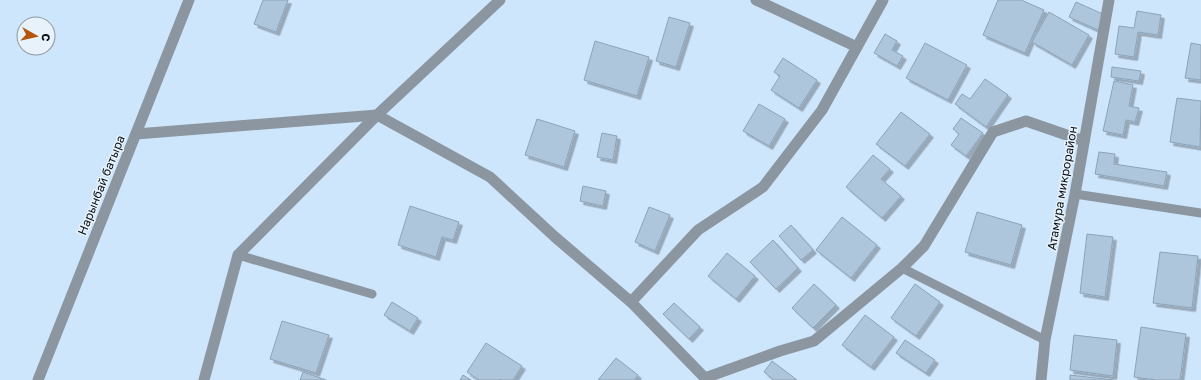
<svg xmlns="http://www.w3.org/2000/svg" width="1201" height="380" font-family="'Golos Text',sans-serif">
	<defs>
		<filter id="shadow"><feDropShadow dx="3.5" dy="3.5" stdDeviation="0" flood-color="#0004"/></filter>
	</defs>
	<rect width="100%" height="100%" fill="#cee6fc"/>
	<!-- building -->
	<g fill="#aec6db" stroke="#8ca3b7" filter="url(#shadow)">
		<path d="M263,0H288L276,32L254,24Z"/>
		<path d="M998,0H1021L1044,10L1025,53L983,35Z"/>
		<path d="M1076,2L1105,15L1098,30L1069,17Z"/>
		<path d="M1137,11L1161,15L1158,35L1138,32L1134,57L1115,54L1119,26L1134,28Z"/>
		<path d="M1049,12L1089,35L1072,65L1032,42Z"/>
		<path d="M669,17L690,23L676,67L656,61Z"/>
		<path d="M885,34L897,41L892,50L903,56L897,66L874,53Z"/>
		<path d="M595,41L649,57L637,96L584,80Z"/>
		<path d="M925,43L967,65L948,100L906,78Z"/>
		<path d="M1191,43L1201,45V80L1185,78Z"/>
		<path d="M783,58L817,80L799,108L771,90L780,76L774,72Z"/>
		<path d="M1112,67L1141,71L1139,81L1111,77Z"/>
		<path d="M985,79L1008,95L986,127L955,104L962,94L970,99Z"/>
		<path d="M1114,81L1133,85L1129,106L1139,108L1135,122L1126,120L1123,135L1103,131Z"/>
		<path d="M1177,98L1201,101L1200,147L1170,142Z"/>
		<path d="M759,104L785,119L769,146L743,131Z"/>
		<path d="M901,112L930,134L905,166L876,144Z"/>
		<path d="M961,118L983,133L966,156L951,145L959,134L953,129Z"/>
		<path d="M537,119L575,131L564,167L525,155Z"/>
		<path d="M602,133L617,136L613,160L597,157Z"/>
		<path d="M1099,152L1115,154L1114,164L1167,172L1164,186L1095,174Z"/>
		<path d="M873,155L890,169L881,179L901,196L882,218L846,187Z"/>
		<path d="M583,186L606,191L603,206L580,201Z"/>
		<path d="M410,206L459,222L453,240L442,237L436,257L398,245Z"/>
		<path d="M649,207L670,215L655,251L635,242Z"/>
		<path d="M977,212L1022,225L1011,265L965,252Z"/>
		<path d="M842,217L877,245L851,278L816,250Z"/>
		<path d="M791,225L813,250L801,260L779,236Z"/>
		<path d="M1087,234L1113,237L1105,297L1080,293Z"/>
		<path d="M773,240L798,268L776,289L750,262Z"/>
		<path d="M1160,252L1198,256L1192,308L1153,303Z"/>
		<path d="M727,253L755,276L736,299L708,276Z"/>
		<path d="M814,284L836,305L813,328L792,308Z"/>
		<path d="M915,284L940,302L916,336L891,318Z"/>
		<path d="M392,302L418,318L410,331L384,315Z"/>
		<path d="M674,303L700,327L689,339L663,314Z"/>
		<path d="M865,315L894,337L871,367L842,345Z"/>
		<path d="M282,321L329,335L316,373L270,359Z"/>
		<path d="M1141,327L1186,334L1180,380H1156L1134,377Z"/>
		<path d="M1074,335L1117,340L1113,376L1070,370Z"/>
		<path d="M905,340L935,360L926,373L896,353Z"/>
		<path d="M486,343L522,366L513,380H502L500,379L499,380H479L467,372Z"/>
		<path d="M616,358L638,375L634,380H598Z"/>
		<path d="M772,361L797,380H774L764,372Z"/>
		<path d="M303,372L326,380H300Z"/>
		<path d="M463,375L471,380H460Z"/>
		<path d="M1070,375L1113,380H1070Z"/>
	</g>
	<g fill="none" stroke-linecap="round" stroke-linejoin="round">
		<!-- service -->
		<g stroke="#8b96a0" stroke-width="9">
			<path d="M1075,194L1201,213"/>
			<path d="M238,255L372,294"/>
			<path d="M902,268L1045,340"/>
		</g>
		<!-- minor -->
		<g stroke="#8b96a0" stroke-width="11">
			<path d="M756,0L857,47"/>
			<path d="M136,134L377,115L490,177L555,237L631,302L705,378L780,351L814,341L902,268L924,246L993,132L1026,121L1084,141"/>
			<path d="M631,302L698,230L763,187L822,110L883,0"/>
			<path d="M204,380L238,255L377,115L500,0"/>
			<path d="M1041,380L1045,340L1075,194L1109,0"/>
		</g>
		<!-- tertiary -->
		<path stroke="#8b96a0" stroke-width="11" d="M38,380L189,0"/>
	</g>
	<g text-anchor="middle" dominant-baseline="central" stroke-width="3" stroke-linejoin="round" paint-order="stroke">
		<!-- street labels -->
		<g font-size="12" fill="#0a1219" stroke="#e8f2fa">
			<text transform="translate(101 185) rotate(-68)">Нарынбай батыра</text>
			<text transform="translate(1062 188) rotate(-80)">Атамура микрорайон</text>
		</g>
	</g>
	<!-- north arrow -->
	<g transform="translate(36 36) rotate(98)"><circle r="19" fill="#e8f2fa" stroke="#8f98a0"/>
	<path d="M0-3L7 15L0 10L-7 15Z" fill="#b4550b"/>
	<text y="-6" font-size="11" font-weight="bold" text-anchor="middle" fill="#0a1219">С</text>
	</g>
</svg>
